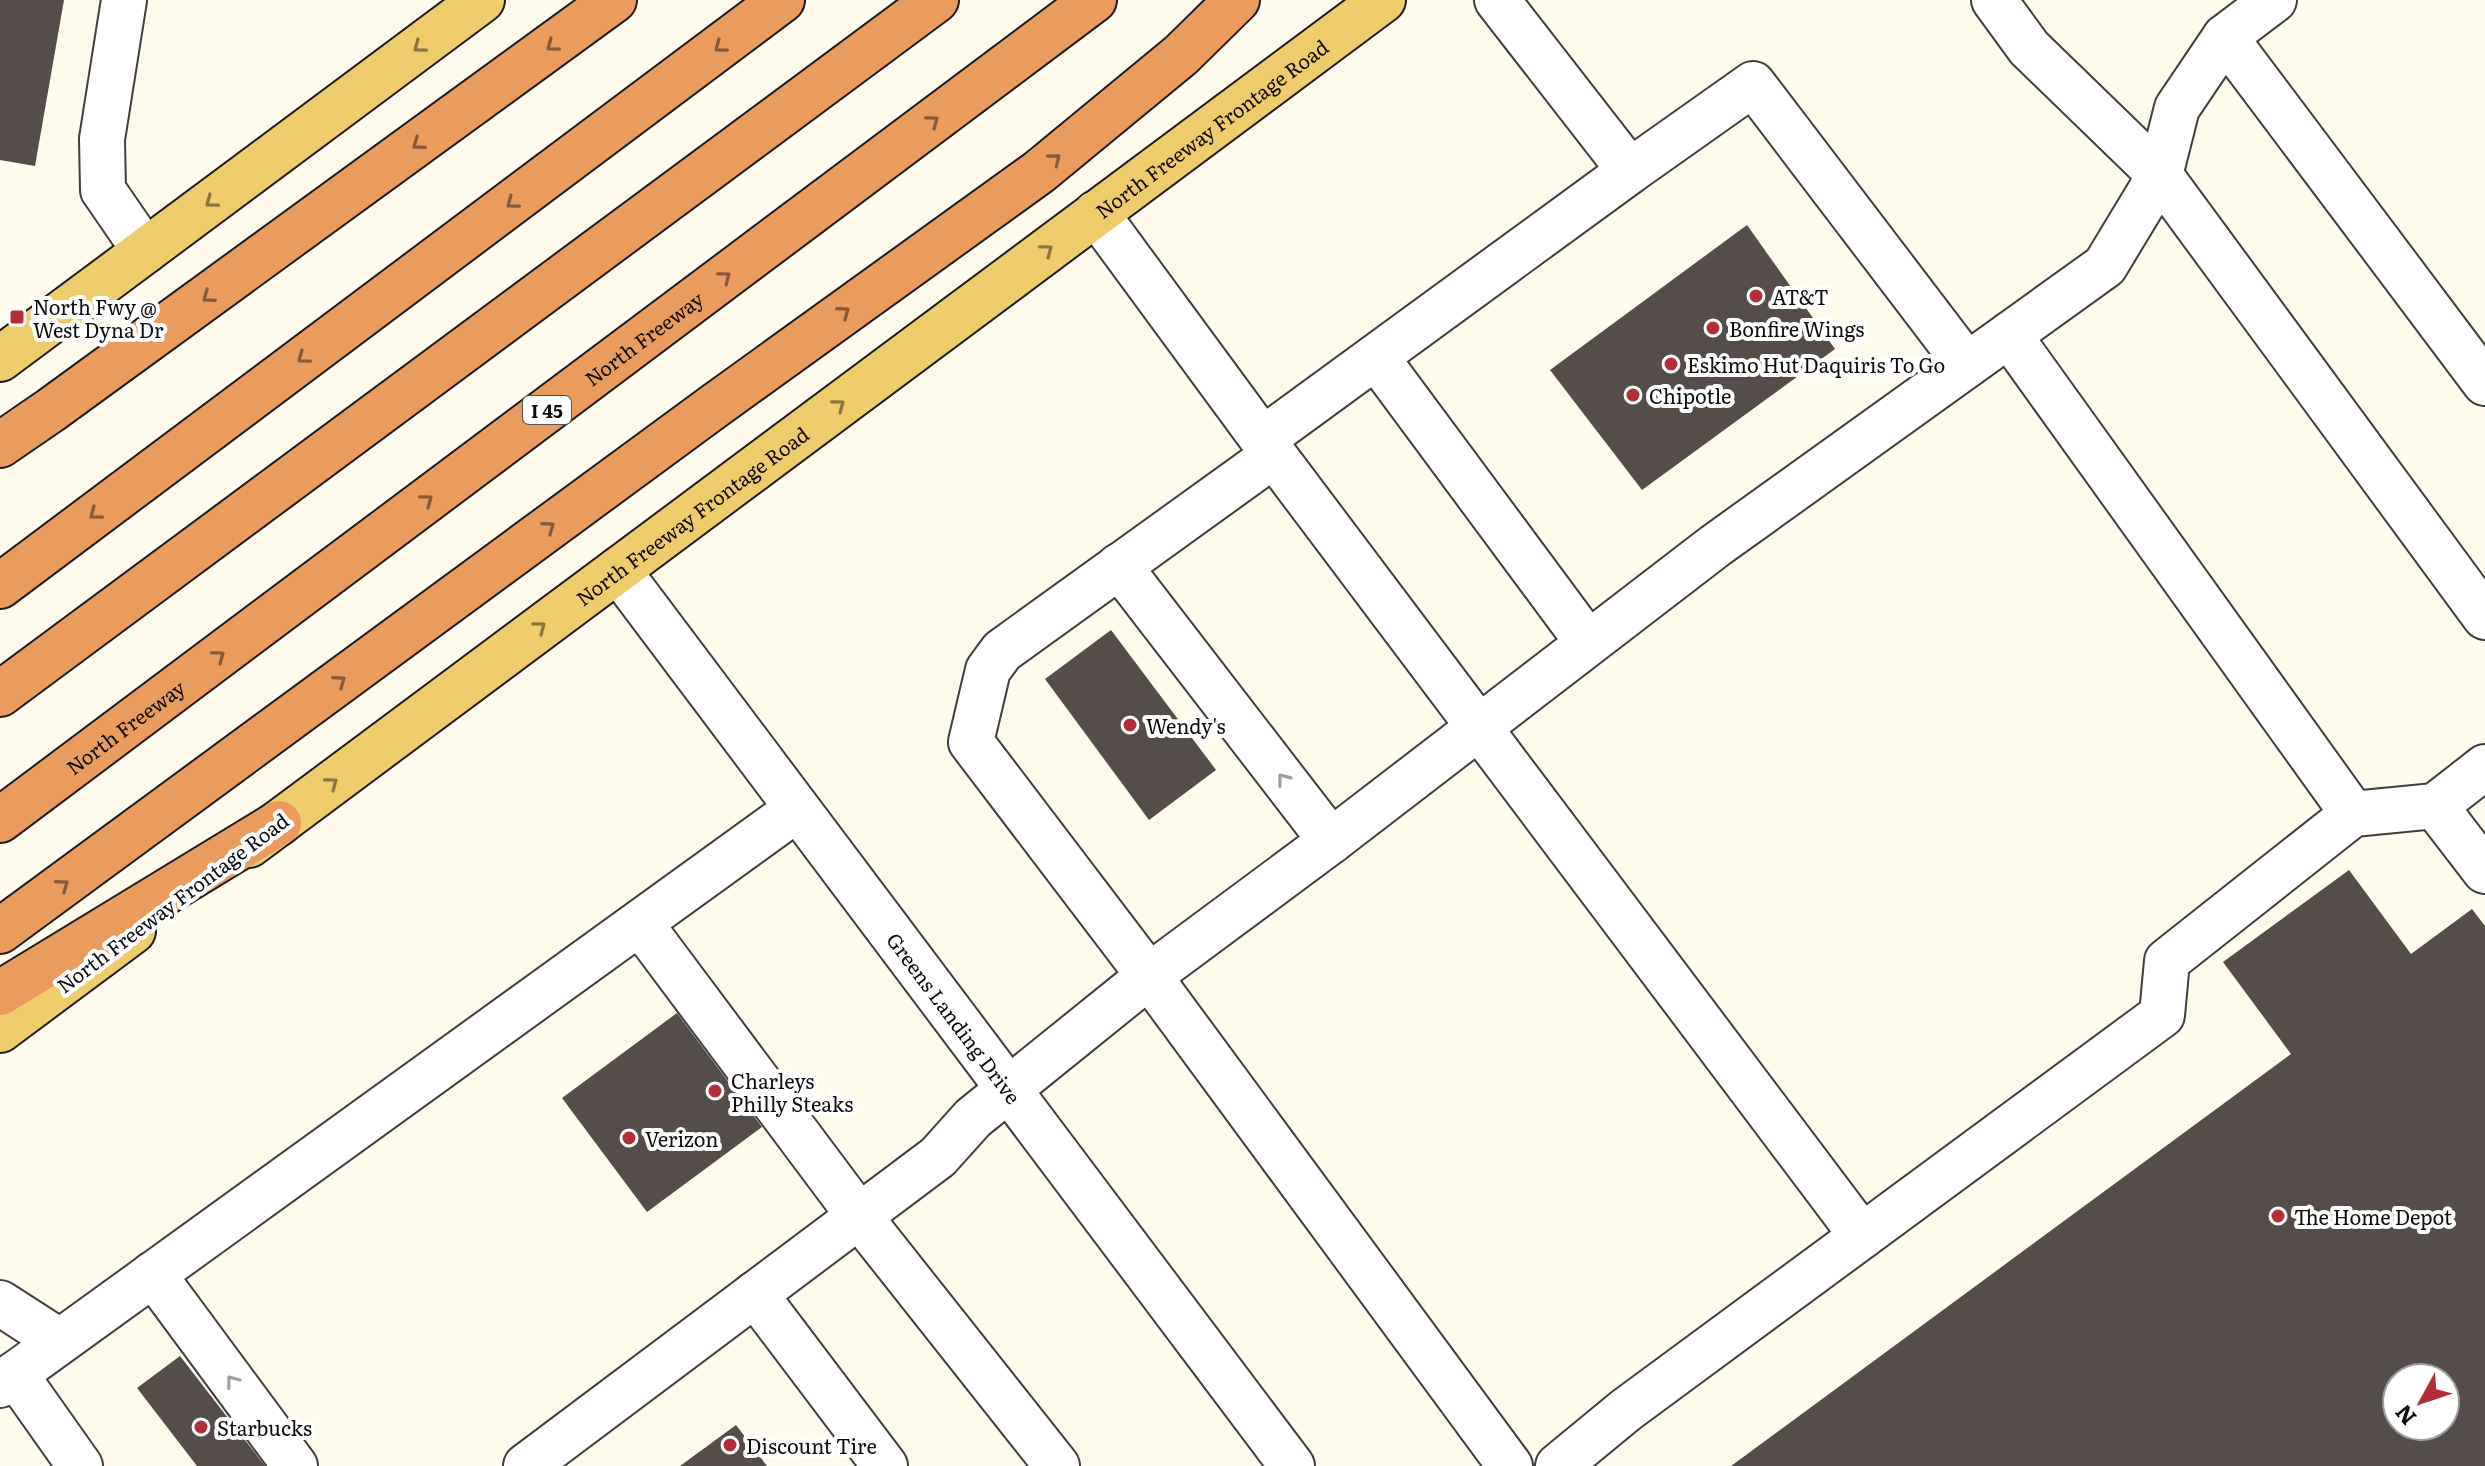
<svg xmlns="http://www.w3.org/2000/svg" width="2485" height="1466" font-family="Literata,serif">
	<rect width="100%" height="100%" fill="#fefaec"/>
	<!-- building -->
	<g fill="#544d49" fill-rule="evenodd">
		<path d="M0,0H64L35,166L0,160Z"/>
		<path d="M1747,225L1835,349L1642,490L1550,370Z"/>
		<path d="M1111,630L1216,770L1149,820L1045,679Z"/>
		<path d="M2349,870L2411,954L2472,909L2485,926V1466H1731L2291,1054L2223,962ZM2397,1378H2445V1426H2397Z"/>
		<path d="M677,1013L762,1127L647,1212L562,1098Z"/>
		<path d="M180,1356L265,1466H197L137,1388Z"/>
		<path d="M736,1425L767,1466H680Z"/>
	</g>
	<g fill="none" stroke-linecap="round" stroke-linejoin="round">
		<!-- minor casing -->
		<g stroke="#3f3f3f" stroke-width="48">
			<g id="minor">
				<path d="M124,0L102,139L103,190L145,251"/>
				<path d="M1994,0L2029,48L2160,175L2485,617"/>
				<path d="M2225,37L2485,383"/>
				<path d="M1630,171L1753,84L1967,365"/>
				<path d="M1096,213L1274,455L1862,1236"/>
				<path d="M2009,335L2353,814"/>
				<path d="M1376,357L1588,643"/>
				<path d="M1263,439L1630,171L1497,0"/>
				<path d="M1274,455L1002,651L988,670L971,742L1149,976L1510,1466"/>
				<path d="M1119,566L1331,841"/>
				<path id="s1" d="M618,570L1292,1466"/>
				<path d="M2435,806L2485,871"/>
				<path d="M640,923L859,1216L1057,1466"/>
				<path d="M153,1274L295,1466"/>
				<path d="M755,1294L885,1466"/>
				<path d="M0,1303L59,1341"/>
				<path d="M15,1374L80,1466"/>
				<path d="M0,1385L797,809"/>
				<path d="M526,1466L938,1157L973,1118L1149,976L1331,841L1715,546L2105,266L2160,175L2177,108L2225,37L2274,0"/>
				<path d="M1558,1466L1626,1410L2162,1015L2167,961L2353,814L2435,806L2485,767"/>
			</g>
		</g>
		<!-- major casing -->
		<g stroke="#1d1d1d" stroke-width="48">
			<g id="major">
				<path d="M0,359L482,0"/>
				<path id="s2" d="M249,845L1383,0"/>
				<path d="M0,1030L133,931"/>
			</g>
		</g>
		<!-- highway casing -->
		<g stroke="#1d1d1d" stroke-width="48">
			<g id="highway">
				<path d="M0,445L51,410L614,0"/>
				<path d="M0,586L782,0"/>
				<path d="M0,694L936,0"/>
				<path id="s3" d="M0,820L1094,0"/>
				<path d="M0,931L713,407L1039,172L1181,55L1237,0"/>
				<path d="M0,993L279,823"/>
			</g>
		</g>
		<!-- minor -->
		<use href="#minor" stroke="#fff" stroke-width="44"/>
		<!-- major -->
		<use href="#major" stroke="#efcc6b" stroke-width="44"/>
		<!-- highway -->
		<use href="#highway" stroke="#ea9b5e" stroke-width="44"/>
	</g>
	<!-- one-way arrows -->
	<defs><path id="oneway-chevron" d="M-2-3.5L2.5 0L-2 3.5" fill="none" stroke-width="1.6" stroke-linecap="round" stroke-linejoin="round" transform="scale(2)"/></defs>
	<g stroke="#865b39">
		<use href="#oneway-chevron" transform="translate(552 46) rotate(143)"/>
		<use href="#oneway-chevron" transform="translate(720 47) rotate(143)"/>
		<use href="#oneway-chevron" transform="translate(933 121) rotate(-37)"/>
		<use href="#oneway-chevron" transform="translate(418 144) rotate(144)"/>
		<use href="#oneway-chevron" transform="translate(1055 159) rotate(-39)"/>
		<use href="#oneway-chevron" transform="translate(512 203) rotate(143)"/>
		<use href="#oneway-chevron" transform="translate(725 277) rotate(-37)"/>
		<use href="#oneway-chevron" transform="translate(208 297) rotate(144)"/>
		<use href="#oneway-chevron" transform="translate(844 312) rotate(-36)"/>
		<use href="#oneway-chevron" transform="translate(303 358) rotate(143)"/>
		<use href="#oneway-chevron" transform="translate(427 500) rotate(-37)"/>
		<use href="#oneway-chevron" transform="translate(95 514) rotate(143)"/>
		<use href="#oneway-chevron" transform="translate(549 527) rotate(-36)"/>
		<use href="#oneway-chevron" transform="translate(219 656) rotate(-37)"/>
		<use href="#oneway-chevron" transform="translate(340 681) rotate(-36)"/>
		<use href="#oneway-chevron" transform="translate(63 885) rotate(-36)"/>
	</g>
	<g stroke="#897640">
		<use href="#oneway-chevron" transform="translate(419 47) rotate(143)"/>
		<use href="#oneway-chevron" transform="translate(211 202) rotate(143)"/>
		<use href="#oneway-chevron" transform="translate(1047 250) rotate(-37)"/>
		<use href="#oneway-chevron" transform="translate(839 405) rotate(-37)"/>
		<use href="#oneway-chevron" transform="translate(540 627) rotate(-37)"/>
		<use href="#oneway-chevron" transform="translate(332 783) rotate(-37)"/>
	</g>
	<g stroke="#9e9e9e">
		<use href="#oneway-chevron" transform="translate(1283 779) rotate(-128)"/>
		<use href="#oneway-chevron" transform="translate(232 1381) rotate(-127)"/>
	</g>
	<!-- markers -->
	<g fill="#b22e37" stroke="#fff" stroke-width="3">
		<circle cx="1756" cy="296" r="8"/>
		<rect x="9" y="309" width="16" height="16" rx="4"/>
		<circle cx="1713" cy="328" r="8"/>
		<circle cx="1671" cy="364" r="8"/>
		<circle cx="1633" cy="395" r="8"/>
		<circle cx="1130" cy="725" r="8"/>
		<circle cx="715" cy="1091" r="8"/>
		<circle cx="629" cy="1138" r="8"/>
		<circle cx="2278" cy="1216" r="8"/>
		<circle cx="201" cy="1427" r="8"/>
		<circle cx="730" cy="1445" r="8"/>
	</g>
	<g text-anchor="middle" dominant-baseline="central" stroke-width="8" stroke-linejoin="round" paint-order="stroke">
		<!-- shield labels -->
		<rect fill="#fff" stroke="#555" stroke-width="2" x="523" y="396" width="48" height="28" rx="6"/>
		<g font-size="18" font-weight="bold" fill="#0c0c0c">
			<text x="547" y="410">I 45</text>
		</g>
		<!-- street labels -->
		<g font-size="20" fill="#0c0c0c" stroke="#fff">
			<text stroke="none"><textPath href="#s2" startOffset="1200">North Freeway Frontage Road</textPath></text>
			<text stroke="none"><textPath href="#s3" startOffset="804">North Freeway</textPath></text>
			<text stroke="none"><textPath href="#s2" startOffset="552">North Freeway Frontage Road</textPath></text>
			<text stroke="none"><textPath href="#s3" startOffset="156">North Freeway</textPath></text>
			<text transform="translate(172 902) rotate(-37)">North Freeway Frontage Road</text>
			<text stroke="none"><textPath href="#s1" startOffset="560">Greens Landing Drive</textPath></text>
		</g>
		<!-- poi labels -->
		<g font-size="20" fill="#0c0c0c" stroke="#fff" text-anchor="start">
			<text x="1772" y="296">AT&amp;T</text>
			<text x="33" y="306">North Fwy @<tspan x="33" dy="23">West Dyna Dr</tspan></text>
			<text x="1729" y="328">Bonfire Wings</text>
			<text x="1687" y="364">Eskimo Hut Daquiris To Go</text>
			<text x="1649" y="395">Chipotle</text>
			<text x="1146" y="725">Wendy's</text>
			<text x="731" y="1080">Charleys<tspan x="731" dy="23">Philly Steaks</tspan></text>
			<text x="645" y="1138">Verizon</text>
			<text x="2294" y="1216">The Home Depot</text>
			<text x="217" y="1427">Starbucks</text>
			<text x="746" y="1445">Discount Tire</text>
		</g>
	</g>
	<!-- north arrow -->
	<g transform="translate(2421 1402) rotate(230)"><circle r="38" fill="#ffffff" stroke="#9e9e9e" stroke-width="2"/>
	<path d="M0-6L14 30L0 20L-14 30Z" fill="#b22e37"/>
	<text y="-12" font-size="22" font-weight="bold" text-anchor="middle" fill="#0c0c0c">N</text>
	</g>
</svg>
